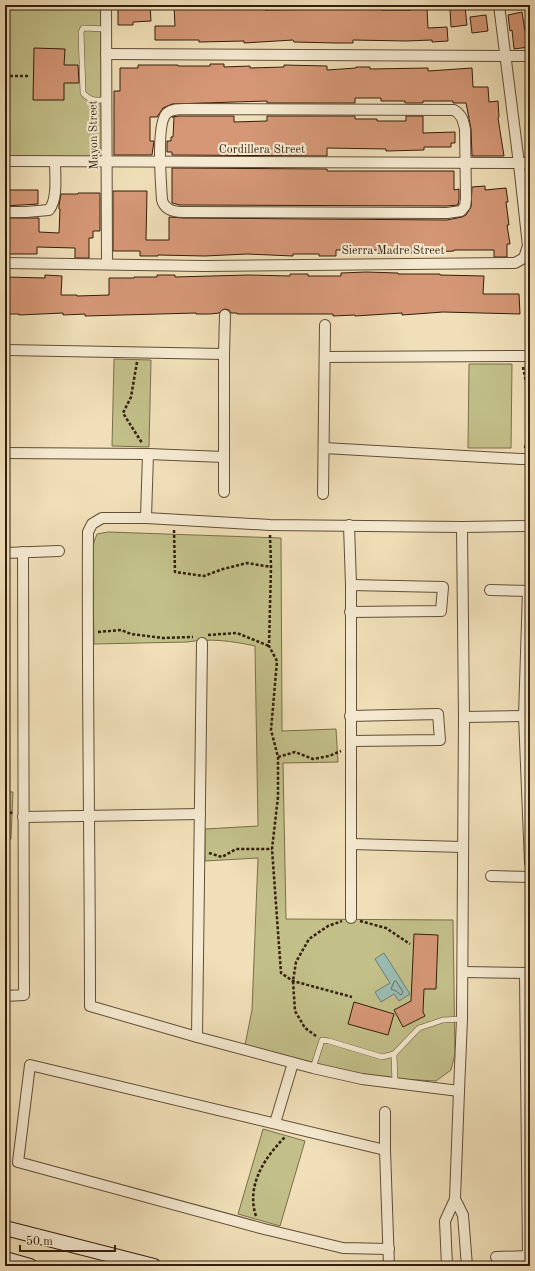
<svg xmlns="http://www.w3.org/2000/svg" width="535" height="1271" font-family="'Old Standard TT',serif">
	<rect width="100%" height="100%" fill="#f0dfb8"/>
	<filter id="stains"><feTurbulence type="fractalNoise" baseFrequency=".005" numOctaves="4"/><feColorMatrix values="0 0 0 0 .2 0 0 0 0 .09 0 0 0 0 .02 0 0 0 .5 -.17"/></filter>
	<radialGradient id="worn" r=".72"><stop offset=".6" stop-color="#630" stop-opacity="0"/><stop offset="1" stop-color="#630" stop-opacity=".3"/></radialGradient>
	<!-- green -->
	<g fill="#c2bf89" stroke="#7a6e4a">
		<path d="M5,5H102V159L5,158Z"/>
		<path d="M114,359L151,360L149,447L112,446Z"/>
		<path d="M469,364H512L511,448H468Z"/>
		<path d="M108,532L281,538L282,731L336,729L338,762L283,763L286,919L453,920L455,1054L451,1070L436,1081L381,1078L323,1068L245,1045L252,1010L258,858L205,861V829L258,826L255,646C232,641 210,638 187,642L94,644L92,547L97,534Z"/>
		<path d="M5,792H13L11,839H5Z"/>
		<path d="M263,1129L305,1141L280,1226L238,1214Z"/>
	</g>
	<!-- water -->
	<path fill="#9abcb3" stroke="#717d70" d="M384,953L410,994L399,1001L394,994L381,1002L375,992L390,983L375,959Z"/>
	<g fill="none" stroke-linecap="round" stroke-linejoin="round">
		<!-- shore -->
		<path stroke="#666d60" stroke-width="1" d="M396,981L403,992L401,995L396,991L391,989L394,982Z"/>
	</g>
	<!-- building -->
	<g fill="#d59776" stroke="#331e0c">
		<path d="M136,5H150L151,21L133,22V25H118V9H136Z"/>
		<path d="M174,5H190V8H265V10L340,9V7L356,6L382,7V10H411V8H427L428,28L447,27L448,41L432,42V40L406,41L353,40V43H335L294,42L293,40L244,43V41L199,42V40H155V26H175Z"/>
		<path d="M465,7L467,25L451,27L450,9Z"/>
		<path d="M522,12L525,31L527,30L529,47L514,49L512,30L510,31L508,15Z"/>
		<path d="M486,15L488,31L472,33L470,17Z"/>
		<path d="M34,48L65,49L64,65H78L79,83H64V100H33Z"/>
		<path d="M210,64H224V67L250,66V68L284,67V65L327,66V70L356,68V67H370V69L428,68V71L472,68L473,87H488L489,102L498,101L499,117L498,118L504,156H472L471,129L466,103H453V101H423V103H405V101H381V98H355V103H267V101L172,104L163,108L157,117H150V141H154L152,155H114V91H120V68H138V65H178V66H210Z"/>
		<path d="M179,116H234V122L267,121V116H355V119H377V121H406V116H423V133L455,132V143H451V147H424V150L386,151V149L327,148V156L172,155V152H167V141H171V137H173L174,117H172Z"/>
		<path d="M172,168L327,169V171H454V190L459,189V199L458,205L447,206L180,205L172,203Z"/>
		<path d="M485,186V190L506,188L508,202H506L509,225H507L510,244H507V257H494V250H454V251L415,253L384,252V250H336V256H319V254H293V256L247,254L205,256L158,255V256H140V251H113V191H147L146,240H169V217L183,218L447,220L462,217L466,215L471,207L472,187Z"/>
		<path d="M5,190H38V204L5,206Z"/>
		<path d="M78,193H100V231H93V238H89V258H75V248L37,247V254H5V218H39V232L59,233L60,209H59V205L61,194H78Z"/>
		<path d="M366,272L398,273V274H440V275L484,276L483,294H519L520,314L443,312L402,315V313L355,316V315L333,316V314H237V313H231L229,310L225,309L222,310L219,313L210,314H196V313L85,316V314L63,315V313L19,315V314H5V277L45,278V275L62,276L61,295H77V296L109,295V278H134V277H157V275H175V277L248,275L290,276V274H308V276H341V273Z"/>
		<path d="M414,934L438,935L436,989H424L423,1012L425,1016L403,1027L394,1010L411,1001Z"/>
		<path d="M354,1002L394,1014L388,1035L348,1024Z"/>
	</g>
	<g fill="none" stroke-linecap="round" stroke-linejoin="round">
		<!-- lane casing -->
		<g stroke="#624e37" stroke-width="6">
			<g id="lane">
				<path d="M106,29L83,28L81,32L83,93C91,102 96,100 106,100"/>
				<path d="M313,1068L322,1040L329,1041L382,1057L394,1054"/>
				<path d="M395,1084L394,1054L419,1028L443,1020L462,1019"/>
			</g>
		</g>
		<!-- street casing -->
		<g stroke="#624e37" stroke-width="12">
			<g id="street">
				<path d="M106,5L107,264"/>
				<path d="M106,54L530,56"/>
				<path d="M185,109L454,110C462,115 463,120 465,129L466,199L465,206L461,211L447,213L183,212C173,212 165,210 162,200C161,184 156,122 167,113C172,109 179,109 185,109Z"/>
				<path d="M5,161L530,163"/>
				<path d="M5,212H26L49,210C58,199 55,176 55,162"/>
				<path d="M5,263L203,266L515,263L524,258L528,246L519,164L499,5"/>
				<path d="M5,350L224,354"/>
				<path d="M325,357L530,356"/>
				<path d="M324,448L520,459H530"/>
				<path d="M5,453L148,454L224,457"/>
				<path d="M224,492V354L225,315"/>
				<path d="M323,494L325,325"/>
				<path d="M146,518L148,454"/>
				<path d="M349,525L351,585V918"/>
				<path d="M5,553L59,551"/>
				<path d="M490,590L530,591"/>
				<path d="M528,591L524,716L530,863"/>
				<path d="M350,612L441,611L443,587L351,585"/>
				<path d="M350,716L438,714L440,740L351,741"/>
				<path d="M464,717L524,716"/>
				<path d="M23,817L200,814"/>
				<path d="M352,844L463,847"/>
				<path d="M491,876L530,877"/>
				<path d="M463,972L530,973"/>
				<path d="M525,973L528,1256"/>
				<path d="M5,996L24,995L23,552"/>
				<path d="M197,1037L202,643"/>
				<path d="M459,1091L362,1079L313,1068L197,1037L90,1006C90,848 87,690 88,532L92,524L102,518H146L270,525L462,527L530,526"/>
				<path d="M385,1112V1150L389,1266"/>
				<path d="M275,1123L293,1063"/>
				<path d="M385,1150L30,1065L18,1162L264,1229L343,1248L389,1249"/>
				<path d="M455,1199L463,1215L467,1266"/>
				<path d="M496,1257L530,1256"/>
				<path d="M447,1266L445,1221L455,1199L459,1091L462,1019L464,717L462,527"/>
			</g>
		</g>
		<!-- secondary casing -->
		<g stroke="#331e0c" stroke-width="16">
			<g id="secondary">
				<path d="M5,1228L154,1266"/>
				<path d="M5,1259L30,1266"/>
			</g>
		</g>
		<!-- path -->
		<g stroke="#331e0c" stroke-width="2.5" stroke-dasharray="3 2" stroke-linecap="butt">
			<path d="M5,76H28"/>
			<path d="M137,362L131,397L123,413L142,443"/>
			<path d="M523,367L530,403"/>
			<path d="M525,448L530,427"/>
			<path d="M174,530L175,572L204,576L223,569L247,563L271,567"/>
			<path d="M270,535L271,567L269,646L277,661L271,730L278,757V797L272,849L281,973L293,981L352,997"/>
			<path d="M98,632L121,630L131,634L163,638L193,637"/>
			<path d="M208,635L237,633L269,646"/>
			<path d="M278,757L295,752L313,759L329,756L341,751"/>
			<path d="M5,810L14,814"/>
			<path d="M209,853L222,857L236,849H272"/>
			<path d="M360,921L386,928L410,944"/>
			<path d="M316,1036L305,1028L295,1011L293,981L296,962L309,939L328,926L342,921"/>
			<path d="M256,1216C246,1186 264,1158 285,1137"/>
		</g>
		<!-- lane -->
		<use href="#lane" stroke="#f5ead1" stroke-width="5"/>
		<!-- street -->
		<use href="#street" stroke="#f5ead1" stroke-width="10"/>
		<!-- secondary -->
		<use href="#secondary" stroke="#f5ead1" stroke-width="14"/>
	</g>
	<g text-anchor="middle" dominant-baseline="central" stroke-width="4" stroke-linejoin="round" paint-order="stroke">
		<!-- street labels -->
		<g font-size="12" fill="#331e0c" stroke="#f5ead1">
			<text transform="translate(94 135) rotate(-91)">Mayon Street</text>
			<text x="262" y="150">Cordillera Street</text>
			<text x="393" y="251">Sierra Madre Street</text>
		</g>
	</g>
	<!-- margin -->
	<rect width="535" height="1271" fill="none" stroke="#f0dfb8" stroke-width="20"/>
	<rect x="6" y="6" width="523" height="1259" fill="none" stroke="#331e0c" stroke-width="2"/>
	<rect x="10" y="10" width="515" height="1251" fill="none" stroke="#331e0c"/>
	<!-- scale -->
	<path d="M20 1245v6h95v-6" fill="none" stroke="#331e0c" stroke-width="2"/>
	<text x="26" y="1245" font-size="12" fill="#331e0c" stroke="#f5ead1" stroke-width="3" paint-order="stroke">50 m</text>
	<rect width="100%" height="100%" filter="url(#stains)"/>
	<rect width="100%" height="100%" fill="url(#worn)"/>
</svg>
